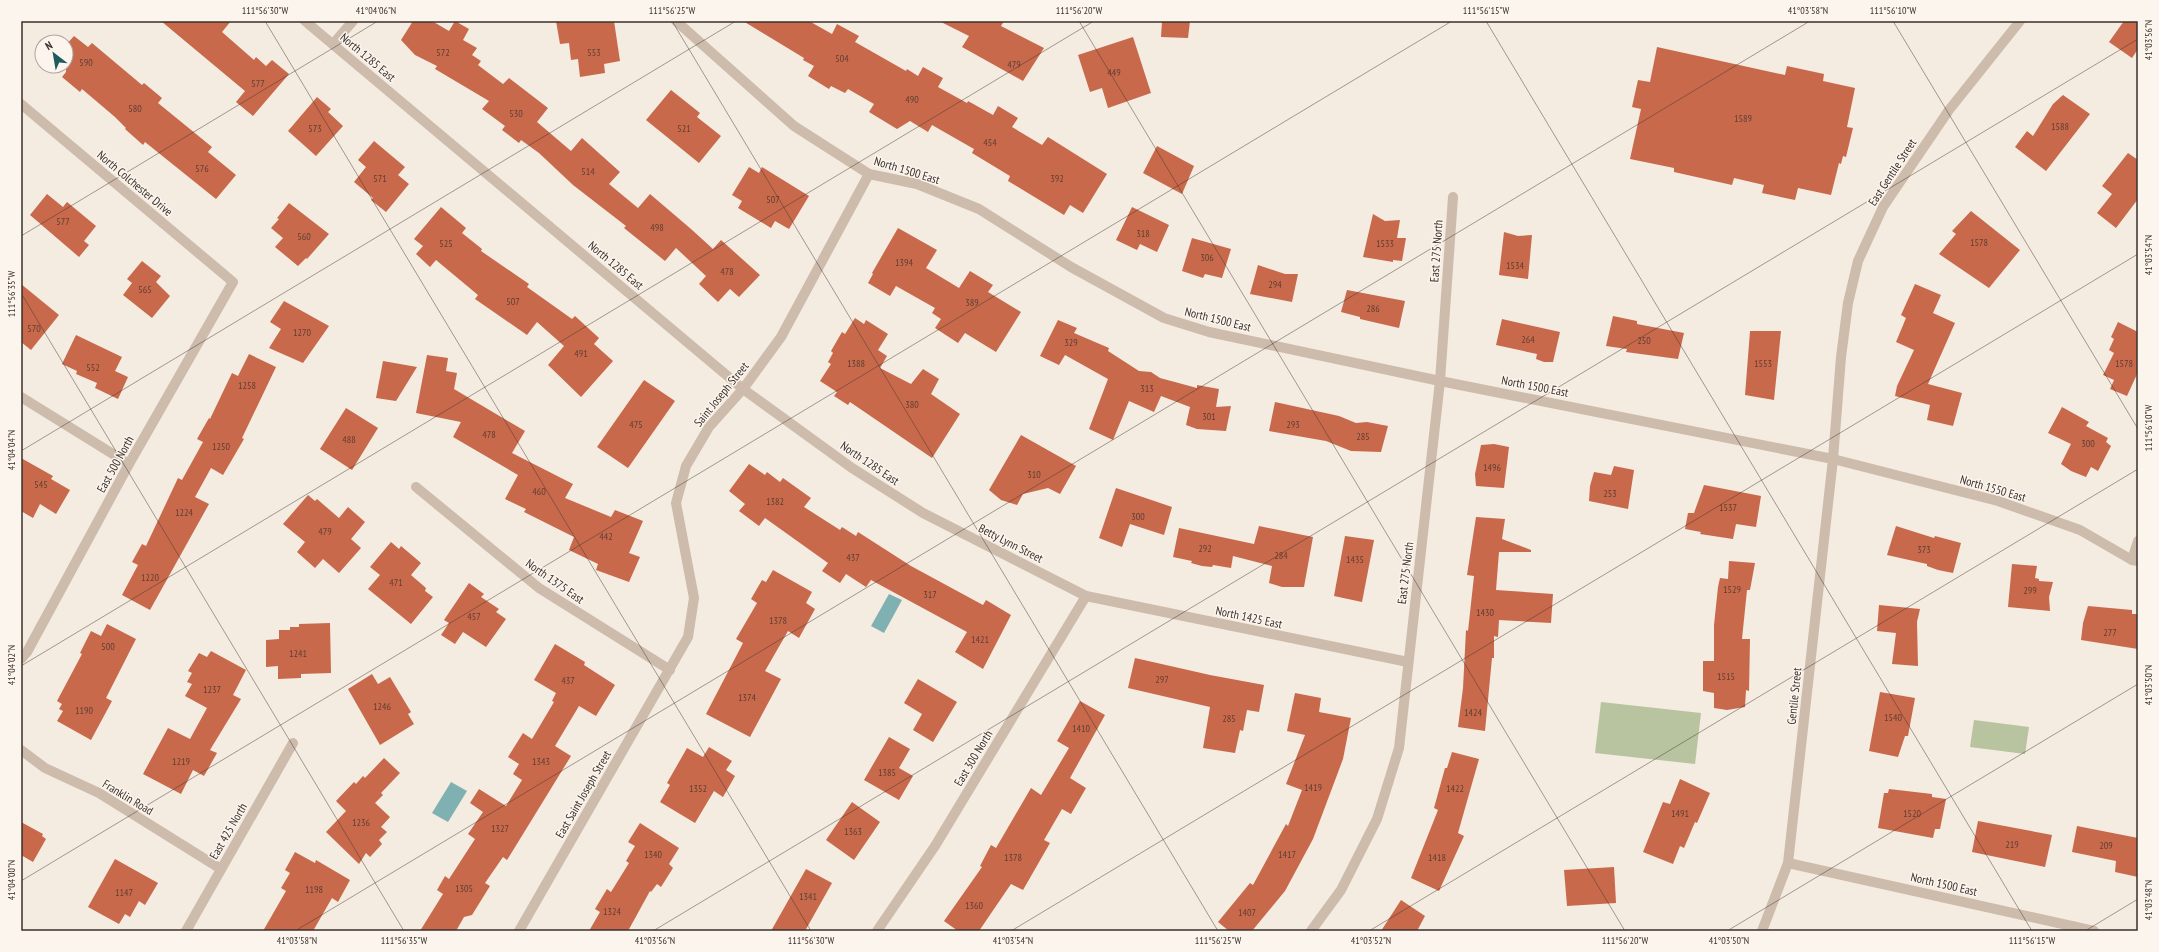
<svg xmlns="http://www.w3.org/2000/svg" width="2159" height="952" font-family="'PT Sans Narrow',sans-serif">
	<rect width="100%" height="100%" fill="#f4ebe1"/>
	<!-- green -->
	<g fill="#b8c4a0">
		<path d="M1601,702L1701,713L1695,764L1595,753Z"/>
		<path d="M1974,720L2029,727L2025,754L1970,747Z"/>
	</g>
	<!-- water -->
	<g fill="#7fb0b2">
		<path d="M889,594L902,600L884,633L871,626Z"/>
		<path d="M451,782L467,791L448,822L432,813Z"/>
	</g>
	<!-- building -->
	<g fill="#c8694b">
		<path d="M161,21H231L222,32L254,60L256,57L266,66L272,60L289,74L253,116L236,102L245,91Z"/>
		<path d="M413,21H432L449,31L455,21L469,29L463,40L477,48L472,55L481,61L478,65L503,84L509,78L548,108L537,122L571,151L582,138L620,172L609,184L638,208L650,194L691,229L713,249L721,240L760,275L739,297L730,289L718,302L699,284L706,276L676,248L665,261L624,228L626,226L573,185L539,153L521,140L519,143L502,130L505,126L482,109L489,101L435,69L437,66L415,55L401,40Z"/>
		<path d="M556,21H614L620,61L604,64L605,73L580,77L578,59L571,60L569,43L560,44Z"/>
		<path d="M743,21H809L832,34L837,24L859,36L855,42L906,71L907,69L918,76L923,67L943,78L938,87L967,103L968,101L993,115L998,106L1018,118L1012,127L1042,145L1048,137L1107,174L1083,213L1070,205L1064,215L1008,181L1010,176L972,153L974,149L932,125L928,132L910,121L897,129L869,112L874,104L848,89L845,93L831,86L829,89L808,76L814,66L803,60L804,58Z"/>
		<path d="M939,21H1004L1001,26L1044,48L1023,81L962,47L969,36Z"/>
		<path d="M1162,21H1190L1188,38L1161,37Z"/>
		<path d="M2124,21H2138V49L2132,58L2109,42Z"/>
		<path d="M74,36L88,47L92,43L142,85L144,83L162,98L158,103L212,147L208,152L236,175L216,199L145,142L143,145L125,129L126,128L115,117L82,89L80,92L62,77L66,72V45Z"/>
		<path d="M1133,37L1151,93L1108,108L1102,88L1090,92L1078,55Z"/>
		<path d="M1657,47L1785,75L1787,66L1824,74L1823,81L1855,88L1847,127L1853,128L1846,157L1843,156L1841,164L1839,163L1831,195L1798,188L1795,200L1762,193L1764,185L1734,178L1732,185L1674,172V168L1630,159L1641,109L1632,107L1638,80L1650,82Z"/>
		<path d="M671,90L700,113L697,117L721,136L699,163L646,120Z"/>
		<path d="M2063,95L2090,114L2046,171L2015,147L2027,131L2033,136L2053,104Z"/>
		<path d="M317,97L331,109L328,112L343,126L316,156L288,131Z"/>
		<path d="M374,141L405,167L398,175L409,184L386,212L371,200L373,198L354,182L366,167L358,160Z"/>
		<path d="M1157,146L1194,166L1182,194L1143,173Z"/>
		<path d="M2128,153L2138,160V199L2116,228L2097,213L2112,194L2102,186Z"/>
		<path d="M749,167L759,173L762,167L809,196L789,229L775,221L771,228L738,208L742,201L732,195Z"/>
		<path d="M47,194L63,207L67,202L96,226L84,241L89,245L79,257L30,215Z"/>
		<path d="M289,203L329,234L307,259L306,258L298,266L275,247L283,238L271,228L279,219L277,218Z"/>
		<path d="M441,207L466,228L462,233L482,249L481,251L529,284L527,287L572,319L575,316L599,338L594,344L613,361L581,397L548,365L564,346L537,322L527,335L475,299L478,295L436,260L430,267L416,254L423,246L414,239Z"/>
		<path d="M1132,207L1169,225L1157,252L1140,244L1137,250L1116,240Z"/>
		<path d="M1971,211L2020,250L1989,288L1939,254L1956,234L1952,231Z"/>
		<path d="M1373,214L1385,221L1400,220L1397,238H1406L1402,261L1393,260V262L1363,257Z"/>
		<path d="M898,228L937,250L926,268L959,288L970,271L993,285L988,292L1021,312L996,352L965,333L958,343L935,328L941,319L932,313L935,308L896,286L890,296L868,283L873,274L872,273Z"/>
		<path d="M1504,232L1518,236L1532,235L1528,279L1499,275Z"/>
		<path d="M1192,238L1231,249L1222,278L1205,274L1203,278L1182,271Z"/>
		<path d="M142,261L161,276L156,282L170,296L152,318L123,295L132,283L127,279Z"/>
		<path d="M1258,265L1285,274H1298L1292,302L1250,294Z"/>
		<path d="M21,284L59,315L31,350L21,342Z"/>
		<path d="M1915,284L1941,295L1933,313L1955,323L1928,384L1962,393L1953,426L1927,420L1930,405L1895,396L1897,386L1914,350L1896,342L1906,318L1901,315Z"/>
		<path d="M1347,290L1405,301L1399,328L1360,319V317L1341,312Z"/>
		<path d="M284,301L329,326L303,363L269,348L281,329L270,322Z"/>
		<path d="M1613,316L1637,321V324L1684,333L1678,359L1626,352L1627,349L1606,346Z"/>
		<path d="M855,318L864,324L866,320L888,334L878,350L887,356L880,368L911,384L923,369L939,379L931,394L960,414L932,458L850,402L848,405L834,396L837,392L820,381L831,364L828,362L833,353L831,351L842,332L845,334Z"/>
		<path d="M1502,319L1560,332L1553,362H1544L1536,359L1537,354L1496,345Z"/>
		<path d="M1058,320L1077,328L1074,333L1109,348L1108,351L1139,371L1151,372L1160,378L1197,388V385L1219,389L1216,407L1231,406L1226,431L1197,429L1186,425L1190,407L1161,396L1154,412L1129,401L1113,440L1089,429L1108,379L1065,355L1059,365L1040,356Z"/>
		<path d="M2118,322L2138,332V372L2127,396L2110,389L2114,380L2103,375L2114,353L2109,350L2114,339L2111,337Z"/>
		<path d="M1750,331H1781L1774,400L1745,395Z"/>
		<path d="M76,335L122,357L115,371L128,377L118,399L95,388L97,383L76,374L77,371L62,364Z"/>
		<path d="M249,354L276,367L242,438L244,439L223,475L211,468L195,497L209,504L150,610L122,595L138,565L132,562L142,544L146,546L178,478L182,480L203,442L197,439L209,418L210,419L232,373L238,376Z"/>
		<path d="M427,355L448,358L446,371L457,373L454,389L525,431L512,453L573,484L565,498L611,517L615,510L643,521L629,553L640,557L629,582L596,570L598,564L569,550L574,537L524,512L526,509L505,499L518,475L453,437L461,422L416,413Z"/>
		<path d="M383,361L417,367L396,401L376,398Z"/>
		<path d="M644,380L675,401L628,468L597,447Z"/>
		<path d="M1275,402L1339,416L1356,423L1367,422L1388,426L1381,452L1351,451L1326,441L1269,431Z"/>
		<path d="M2062,407L2089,422L2086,426L2108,438L2106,442L2111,446L2098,471L2091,467L2086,477L2071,471L2061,464L2071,444L2048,433Z"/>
		<path d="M346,408L378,428L352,470L320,449Z"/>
		<path d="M1021,435L1076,466L1060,494L1048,488L1023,494L1017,505L1001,500L989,490Z"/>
		<path d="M1494,444L1509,447L1504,488L1476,486L1475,474L1481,445Z"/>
		<path d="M21,458L53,476L51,479L70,490L56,514L40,504L33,518L21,511Z"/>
		<path d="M749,464L765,475L767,472L780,482L783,478L811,498L804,507L840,530L842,527L856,536L858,532L911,566L983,605L986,600L1011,615L983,669L955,652L967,632L871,580L866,587L846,574L840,583L822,571L828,563L765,518L759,526L739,511L745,504L729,491Z"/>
		<path d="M1614,466L1634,470L1628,509L1589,501L1590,486L1594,472L1611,475Z"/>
		<path d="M1704,485L1761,496L1756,527L1736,524L1733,539L1700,534L1701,532L1685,529L1688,513H1694Z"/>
		<path d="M1116,488L1172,507L1164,535L1130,524L1122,547L1099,538Z"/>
		<path d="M308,495L315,501L317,499L339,518L348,507L365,522L351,539L361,548L339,573L323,559L315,568L297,552L305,542L283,524Z"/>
		<path d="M1476,517L1505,519L1502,539L1531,550V552H1499L1496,590L1553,594L1551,623L1499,620L1498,637L1494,636V658H1492L1485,731L1458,727L1463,688L1466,630L1468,631L1474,576L1467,575Z"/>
		<path d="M1259,526L1313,537L1304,587H1282L1269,583L1272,566L1233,556L1231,568L1213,565L1212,567L1202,566L1191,563L1192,561L1173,557L1179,528L1254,544Z"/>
		<path d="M1896,526L1934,538L1935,536L1961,543L1953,573L1938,570L1927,566V564L1887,555Z"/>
		<path d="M1345,536L1374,540L1362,602L1334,596Z"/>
		<path d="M391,542L399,549L401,546L421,563L411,575L426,588L425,591L433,597L411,624L368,589L380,575L370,567Z"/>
		<path d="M1729,561L1755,563L1750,590H1747L1742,639H1750L1749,691L1746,690L1745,707L1727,710L1714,708V693L1703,691V661H1714V625L1718,587L1720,578L1728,579Z"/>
		<path d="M2012,564L2037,566L2035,578L2039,579V581L2053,582L2049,597L2050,611L2008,607Z"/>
		<path d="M773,570L812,592L806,603L815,609L799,638L788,631L765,671L781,679L750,737L706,714L743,643L736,639L757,603L751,599L762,580L766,582Z"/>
		<path d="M469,583L484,594L481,597L499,609L496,612L506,619L486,647L463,632L455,644L441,635L449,623L444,620Z"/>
		<path d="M1879,605L1920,609L1917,622L1918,666L1892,664L1896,633L1877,631Z"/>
		<path d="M2088,606L2132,610V614H2138V649L2081,640L2083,623Z"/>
		<path d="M330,623L331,673L301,674V678L278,679V666L266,667V640L279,639V630H290V627H299V624Z"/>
		<path d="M107,624L136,639L106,698L112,701L91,740L57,721L63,711L59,709L62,704L57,701L82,654L80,653L91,631L101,636Z"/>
		<path d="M555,644L585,662L584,665L615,685L596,716L579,706L555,746L571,756L507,860L503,857L485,883L490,886L472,915L464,917L456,931H420L443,894L437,890L445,876L449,879L475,839L468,834L483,812L470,803L479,789L506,806L522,780L513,774L519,764L508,757L523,733L532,739L554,702L552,701L556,693L534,680Z"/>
		<path d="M211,651L246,670L233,695L241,699L210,750L217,753L204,776L193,770L181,794L143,774L168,728L190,739L207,708L185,696L192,684L187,682L192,673L188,671L199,653L207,657Z"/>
		<path d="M1135,658L1210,675L1264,685L1259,712L1247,710L1243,731L1240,730L1235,753L1203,748L1210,707L1128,688Z"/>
		<path d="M372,674L378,684L390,677L411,712L408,714L414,724L380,745L348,689Z"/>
		<path d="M918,679L957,702L933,742L913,730L922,714L904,703Z"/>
		<path d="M1880,692L1915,698L1908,736H1905L1898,757L1869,751Z"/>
		<path d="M1295,693L1321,698L1319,712L1351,718L1343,759L1313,839L1285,891L1252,931H1229L1218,922L1250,883L1253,885L1286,824L1288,826L1302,790L1286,784L1305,735L1287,731Z"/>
		<path d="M1080,701L1105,715L1070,778L1086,788L1071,814L1062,809L1044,840L1050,843L1023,890L1011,884L979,931H958L944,921L982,867L980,866L991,845L996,848L1031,788L1041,795L1069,748L1057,741Z"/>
		<path d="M889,737L910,749L899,768L913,776L899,800L864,780Z"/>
		<path d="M709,747L732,761L726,770L735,776L723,797L714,791L695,823L660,802L670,785L667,783L687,748L703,757Z"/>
		<path d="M1452,752L1479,759L1458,833L1464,836L1439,891L1411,878L1438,810L1434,808L1445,768H1447Z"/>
		<path d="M384,758L400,773L381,793L383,795L375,803L390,817L381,827L387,832L379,840L382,844L370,857L366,853L359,864L326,832L346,811L336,801L354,782L356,784L363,776L365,778Z"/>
		<path d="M1680,779L1710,793L1697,823L1695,822L1684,848L1680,846L1673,864L1643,852L1663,802L1670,804Z"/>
		<path d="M1889,789L1932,794V797L1946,799L1940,829H1935L1933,838L1878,828L1884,793H1888Z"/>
		<path d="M852,802L880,822L854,860L826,840Z"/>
		<path d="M1978,821L2052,835L2045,867L1972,852Z"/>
		<path d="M21,822L43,834L42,836L46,839L33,862L21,855Z"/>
		<path d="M640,823L679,848L669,864L673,868L661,887L657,884L651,892L650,891L628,931H589L600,912L595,909L607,889L611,892L629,863L626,861L635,846L628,842Z"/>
		<path d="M2077,826L2138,838V877L2115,872L2116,861L2072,852Z"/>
		<path d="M295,852L315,863L316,860L350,880L338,902L332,898L313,931H263L286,891L281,888L290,873L285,870Z"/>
		<path d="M115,859L158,883L145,905L139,901L130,917L125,914L119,924L88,907Z"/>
		<path d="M1614,867L1616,903L1567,906L1564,870Z"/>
		<path d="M806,869L832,883L805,931H771Z"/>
		<path d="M1401,900L1425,916L1417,931H1381Z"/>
	</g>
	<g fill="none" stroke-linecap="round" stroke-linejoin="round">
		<!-- minor -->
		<g stroke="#cdbbac" stroke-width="10">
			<path d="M305,21L743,389L852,468L923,513L1086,596L1408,662"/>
			<path d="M676,21L794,126L869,174L917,184L979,209L1071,267L1164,318L1209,332L1440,381L1833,459L1998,501L2080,530L2132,560L2138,561"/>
			<path d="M333,44L353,21"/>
			<path d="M21,104L233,282L129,464L27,652L21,659"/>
			<path d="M21,397L129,464"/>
			<path d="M416,487L539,588L670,670"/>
			<path d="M2132,560L2138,541"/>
			<path d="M21,750L45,768L99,793L221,869"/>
			<path d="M1788,863L2094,931"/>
			<path d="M186,931L293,743"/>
			<path d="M519,931L688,637L694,598L676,503L686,466L709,427L743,389L781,337L869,174"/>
			<path d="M877,931L935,846L1086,596"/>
			<path d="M1311,931L1341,890L1377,819L1399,748L1440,381L1453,197"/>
			<path d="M1762,931L1788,863L1833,459L1841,357L1848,303L1858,261L1883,207L1949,110L2020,21"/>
		</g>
	</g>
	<!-- ticks -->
	<path fill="none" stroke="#3b302b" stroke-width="1" stroke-opacity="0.45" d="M265,21L811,931M672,21L1218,931M1079,21L1625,931M1486,21L2032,931M1893,21L2138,429M21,236L378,21M21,293L404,931M21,451L736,21M21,666L1094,21M21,881L1452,21M295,931L1810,21M653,931L2138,39M1011,931L2138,254M1369,931L2138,469M1727,931L2138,684M2085,931L2138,899"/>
	<g text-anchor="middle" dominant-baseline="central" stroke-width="3" stroke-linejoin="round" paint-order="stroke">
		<!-- number labels -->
		<g font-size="10" fill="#5e3e33">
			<text x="443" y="52">572</text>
			<text x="594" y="52">553</text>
			<text x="842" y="58">504</text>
			<text x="86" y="62">590</text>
			<text x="1014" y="64">479</text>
			<text x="1114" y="72">449</text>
			<text x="258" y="83">577</text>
			<text x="912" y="99">490</text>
			<text x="135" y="108">580</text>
			<text x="516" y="113">530</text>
			<text x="1743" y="118">1589</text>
			<text x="2060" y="126">1588</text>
			<text x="315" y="128">573</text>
			<text x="684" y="128">521</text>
			<text x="990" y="142">454</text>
			<text x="202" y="168">576</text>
			<text x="588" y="171">514</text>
			<text x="380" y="178">571</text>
			<text x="1057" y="178">392</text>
			<text x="773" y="199">507</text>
			<text x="63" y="221">577</text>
			<text x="657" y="227">498</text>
			<text x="1143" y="233">318</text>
			<text x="304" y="236">560</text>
			<text x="1979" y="242">1578</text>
			<text x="446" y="243">525</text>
			<text x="1385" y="243">1533</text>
			<text x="1207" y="257">306</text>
			<text x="904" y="262">1394</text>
			<text x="1515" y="265">1534</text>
			<text x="727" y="271">478</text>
			<text x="1275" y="284">294</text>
			<text x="145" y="289">565</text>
			<text x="513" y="301">507</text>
			<text x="972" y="302">389</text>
			<text x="1373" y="308">286</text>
			<text x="34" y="328">570</text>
			<text x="302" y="332">1270</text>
			<text x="1528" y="339">264</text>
			<text x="1644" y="340">250</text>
			<text x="1071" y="342">329</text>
			<text x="581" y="353">491</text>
			<text x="856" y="363">1388</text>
			<text x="1763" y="363">1553</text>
			<text x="2124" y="363">1578</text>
			<text x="93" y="367">552</text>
			<text x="247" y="385">1258</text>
			<text x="1147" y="388">313</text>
			<text x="912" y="404">380</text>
			<text x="1209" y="416">301</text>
			<text x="636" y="424">475</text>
			<text x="1293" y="424">293</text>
			<text x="489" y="434">478</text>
			<text x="1363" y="436">285</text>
			<text x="349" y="439">488</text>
			<text x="2088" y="443">300</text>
			<text x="221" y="446">1250</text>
			<text x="1492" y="467">1496</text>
			<text x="1034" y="474">310</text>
			<text x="41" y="484">545</text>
			<text x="539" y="491">460</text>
			<text x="1610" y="493">253</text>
			<text x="775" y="501">1382</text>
			<text x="1728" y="507">1537</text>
			<text x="184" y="512">1224</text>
			<text x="1138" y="516">300</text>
			<text x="325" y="531">479</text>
			<text x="606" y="536">442</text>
			<text x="1205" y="548">292</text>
			<text x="1924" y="549">373</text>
			<text x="1281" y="555">284</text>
			<text x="853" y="557">437</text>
			<text x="1355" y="559">1435</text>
			<text x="150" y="577">1220</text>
			<text x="396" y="582">471</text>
			<text x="1732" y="589">1529</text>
			<text x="2030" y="590">299</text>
			<text x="930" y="594">317</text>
			<text x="1485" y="612">1430</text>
			<text x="474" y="616">457</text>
			<text x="778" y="620">1378</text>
			<text x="2110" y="632">277</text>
			<text x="980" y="639">1421</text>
			<text x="108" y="646">500</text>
			<text x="298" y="653">1241</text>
			<text x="1726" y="676">1515</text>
			<text x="1162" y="679">297</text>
			<text x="568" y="680">437</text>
			<text x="212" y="689">1237</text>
			<text x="747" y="697">1374</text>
			<text x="382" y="706">1246</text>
			<text x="84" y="710">1190</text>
			<text x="1473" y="712">1424</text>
			<text x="1893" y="717">1540</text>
			<text x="1229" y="718">285</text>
			<text x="1081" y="728">1410</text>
			<text x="181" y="761">1219</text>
			<text x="541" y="761">1343</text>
			<text x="887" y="772">1385</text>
			<text x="1313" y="787">1419</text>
			<text x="698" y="788">1352</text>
			<text x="1455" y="788">1422</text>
			<text x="1680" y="813">1491</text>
			<text x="1912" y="813">1520</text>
			<text x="361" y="822">1236</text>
			<text x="500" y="828">1327</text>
			<text x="853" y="831">1363</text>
			<text x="2012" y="844">219</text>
			<text x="2106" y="845">209</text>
			<text x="653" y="854">1340</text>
			<text x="1287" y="854">1417</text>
			<text x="1013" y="857">1378</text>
			<text x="1437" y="857">1418</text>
			<text x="464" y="888">1305</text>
			<text x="314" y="889">1198</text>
			<text x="124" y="892">1147</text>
			<text x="808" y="896">1341</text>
			<text x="974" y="905">1360</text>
			<text x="612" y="911">1324</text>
			<text x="1247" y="912">1407</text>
		</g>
		<!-- street labels -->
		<g font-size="12" fill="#3b302b" stroke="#fbf5ee">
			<text transform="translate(368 57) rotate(40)">North 1285 East</text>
			<text transform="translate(907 170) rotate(17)">North 1500 East</text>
			<text transform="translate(1892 172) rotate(-57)">East Gentile Street</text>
			<text transform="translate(135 183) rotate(40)">North Colchester Drive</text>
			<text transform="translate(1436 251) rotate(-86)">East 275 North</text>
			<text transform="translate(616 265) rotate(40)">North 1285 East</text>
			<text transform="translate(1218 319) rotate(14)">North 1500 East</text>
			<text transform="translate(1535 386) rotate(11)">North 1500 East</text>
			<text transform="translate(721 394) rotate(-51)">Saint Joseph Street</text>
			<text transform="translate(870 463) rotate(34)">North 1285 East</text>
			<text transform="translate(115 464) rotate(-61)">East 500 North</text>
			<text transform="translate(1993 488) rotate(16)">North 1550 East</text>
			<text transform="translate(1011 543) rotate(27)">Betty Lynn Street</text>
			<text transform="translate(1405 573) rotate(-83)">East 275 North</text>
			<text transform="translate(555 581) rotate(35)">North 1375 East</text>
			<text transform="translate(1249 617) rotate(12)">North 1425 East</text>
			<text transform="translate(1794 696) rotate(-84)">Gentile Street</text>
			<text transform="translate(973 758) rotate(-59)">East 300 North</text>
			<text transform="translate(583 794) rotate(-60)">East Saint Joseph Street</text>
			<text transform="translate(128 797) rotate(31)">Franklin Road</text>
			<text transform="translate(228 831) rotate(-60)">East 425 North</text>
			<text transform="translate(1944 884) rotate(13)">North 1500 East</text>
		</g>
	</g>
	<!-- border -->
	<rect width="2159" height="952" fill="none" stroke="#fbf5ee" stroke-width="44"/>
	<!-- north arrow -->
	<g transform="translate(54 54) rotate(329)"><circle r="19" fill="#fbf5ee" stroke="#aea6a0"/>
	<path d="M0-3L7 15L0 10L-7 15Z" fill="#1f5a5e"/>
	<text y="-6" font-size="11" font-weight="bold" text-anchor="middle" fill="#3b302b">N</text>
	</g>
	<rect x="22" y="22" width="2115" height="908" fill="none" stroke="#3b302b" stroke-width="1.5"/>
	<g font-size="10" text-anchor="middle" fill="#3b302b">
		<text x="265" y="14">111°56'30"W</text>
		<text x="376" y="14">41°04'06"N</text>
		<text x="672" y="14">111°56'25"W</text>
		<text x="1079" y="14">111°56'20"W</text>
		<text x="1486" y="14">111°56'15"W</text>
		<text x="1808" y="14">41°03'58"N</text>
		<text x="1893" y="14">111°56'10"W</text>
		<text transform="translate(2148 40) rotate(-90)" y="4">41°03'56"N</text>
		<text transform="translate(2148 255) rotate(-90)" y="4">41°03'54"N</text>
		<text transform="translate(11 294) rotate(-90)" y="4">111°56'35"W</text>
		<text transform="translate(2148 428) rotate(-90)" y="4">111°56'10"W</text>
		<text transform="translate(11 450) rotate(-90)" y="4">41°04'04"N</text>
		<text transform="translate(11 665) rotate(-90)" y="4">41°04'02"N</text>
		<text transform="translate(2148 685) rotate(-90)" y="4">41°03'50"N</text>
		<text transform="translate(11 880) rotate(-90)" y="4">41°04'00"N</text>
		<text transform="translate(2148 900) rotate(-90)" y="4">41°03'48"N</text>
		<text x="297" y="944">41°03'58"N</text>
		<text x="404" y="944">111°56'35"W</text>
		<text x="655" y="944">41°03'56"N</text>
		<text x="811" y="944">111°56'30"W</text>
		<text x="1013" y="944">41°03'54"N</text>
		<text x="1218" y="944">111°56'25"W</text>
		<text x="1371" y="944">41°03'52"N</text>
		<text x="1625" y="944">111°56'20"W</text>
		<text x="1729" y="944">41°03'50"N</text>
		<text x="2032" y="944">111°56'15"W</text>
	</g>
</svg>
